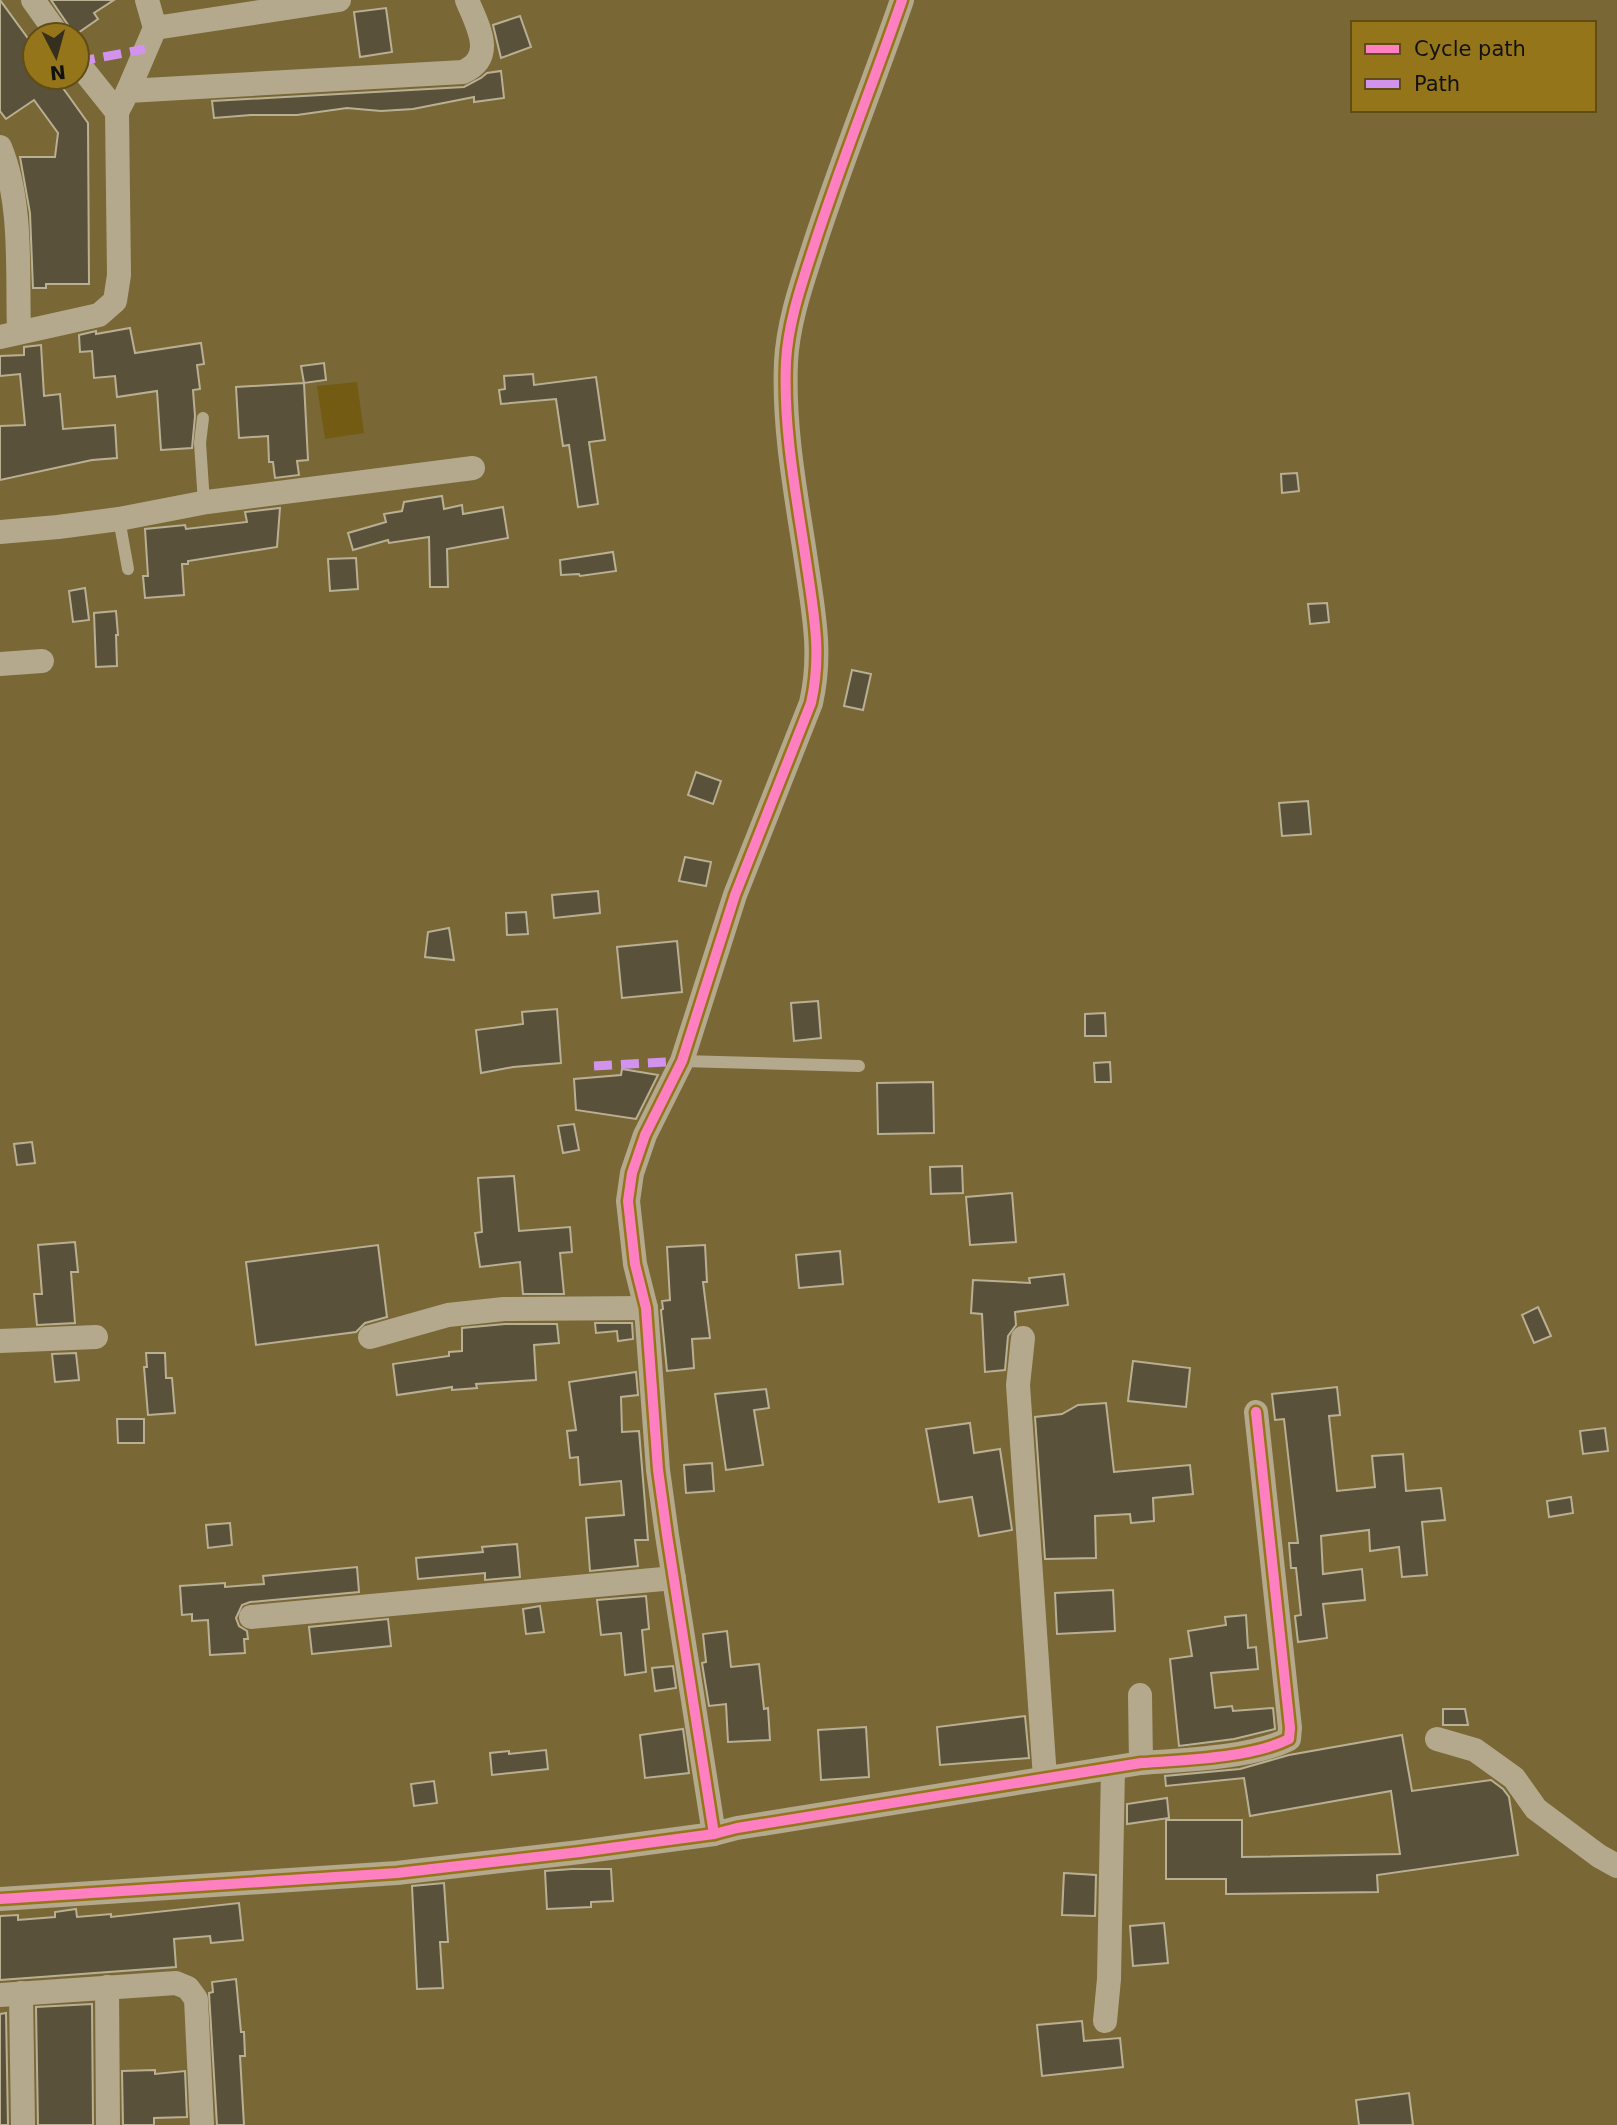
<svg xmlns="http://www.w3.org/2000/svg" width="1617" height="2125" font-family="'DejaVu Sans',sans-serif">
	<rect width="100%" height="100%" fill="#796836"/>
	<!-- water -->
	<path fill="#735b14" d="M357,382L364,433L325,439L317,386Z"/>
	<!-- building -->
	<g fill="#5a513a" stroke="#b9b094" stroke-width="2">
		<path d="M0,0L35,48V77H55L88,123L89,284H46V288H33L30,213L20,157H55L58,133L34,100L6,119L0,111Z"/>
		<path d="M51,0H114L94,13L98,19L75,35Z"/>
		<path d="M386,8L392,52L360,57L354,12Z"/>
		<path d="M520,16L531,47L501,58L493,25Z"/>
		<path d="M501,71L504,98L474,102V97L413,109L381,111L347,108L297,115H251L214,118L212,101L464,87L481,78L487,73Z"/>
		<path d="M130,328L135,353L201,343L204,364L197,365L200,389L193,390L195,416L192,448L161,450L157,391L117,397L115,376L94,378L92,351L80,352L79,335L96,331V334Z"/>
		<path d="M41,345L44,396L60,394L63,429L115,425L117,458L92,460L0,480V426L25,425L20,374L0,376V356L24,355V347Z"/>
		<path d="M324,363L326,380L304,383L301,366Z"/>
		<path d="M533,374L534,385L596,377L605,440L589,442L598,504L578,507L569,445L563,446L556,399L501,404L499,390L505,389L504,376Z"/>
		<path d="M304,383L308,460L297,461L299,475L275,478L273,462H269L268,436L239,438L236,387Z"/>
		<path d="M1297,473L1299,491L1282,493L1281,474Z"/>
		<path d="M442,496L444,509L462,505L463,514L503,507L508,538L447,549L448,587H430L429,537L389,543L388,540L353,550L348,533L386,522L384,514L402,511L404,502Z"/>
		<path d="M280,508L277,547L188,561V564H182L184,595L145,598L143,576H148L145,529L185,525L186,529L247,522L245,512Z"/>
		<path d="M613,552L616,571L580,576L579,574L561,575L560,560Z"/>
		<path d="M356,558L358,589L330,591L328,559Z"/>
		<path d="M85,588L89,620L73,622L69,591Z"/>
		<path d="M1327,603L1329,622L1310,624L1308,604Z"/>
		<path d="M116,611L118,635H116L117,666L96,667L94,613Z"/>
		<path d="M852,670L871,674L863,710L844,706Z"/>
		<path d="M696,772L721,781L713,804L688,795Z"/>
		<path d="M1308,801L1311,834L1282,836L1279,803Z"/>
		<path d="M685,857L711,862L706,886L679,881Z"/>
		<path d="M598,891L600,913L554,918L552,895Z"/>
		<path d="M526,912L528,934L507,935L506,913Z"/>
		<path d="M449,928L454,960L425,957L428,932Z"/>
		<path d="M677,941L682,992L622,998L617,947Z"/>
		<path d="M818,1001L821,1038L794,1041L791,1003Z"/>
		<path d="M557,1009L561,1063L513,1067L481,1073L476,1030L523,1024L522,1012Z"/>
		<path d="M1105,1013L1106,1036H1085V1014Z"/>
		<path d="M1110,1062L1111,1082H1095L1094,1063Z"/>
		<path d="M622,1069L658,1075L636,1119L576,1110L574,1079L621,1075Z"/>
		<path d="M933,1082L934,1133L878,1134L877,1083Z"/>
		<path d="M574,1124L579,1150L563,1153L558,1126Z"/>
		<path d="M32,1142L35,1163L17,1165L14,1144Z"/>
		<path d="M962,1166L963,1193L931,1194L930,1167Z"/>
		<path d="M514,1176L519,1231L570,1227L572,1252L560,1253L564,1294H523L520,1262L480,1267L475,1233L482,1232L478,1178Z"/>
		<path d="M1012,1193L1016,1242L970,1245L966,1197Z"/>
		<path d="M75,1242L78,1272H71L75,1323L37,1325L34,1294H42L38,1245Z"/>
		<path d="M378,1245L387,1317L365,1323L356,1332L256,1345L246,1262Z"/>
		<path d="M705,1245L707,1282H703L710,1338L692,1339L694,1368L667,1371L661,1310L663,1309L662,1301L670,1300L667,1247Z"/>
		<path d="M840,1251L843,1284L799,1288L796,1255Z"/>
		<path d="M1064,1274L1068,1305L1015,1312L1016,1325L1008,1336L1005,1370L985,1372L982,1314L971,1313L973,1280L1030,1283L1029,1278Z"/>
		<path d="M1538,1307L1551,1336L1534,1343L1522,1315Z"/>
		<path d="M595,1323H632L633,1339L618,1341L617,1331L596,1333Z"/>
		<path d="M505,1324H557L559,1343L534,1345L536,1380L476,1384L477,1388L452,1390V1387L397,1395L393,1364L449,1356V1352L462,1351V1328Z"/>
		<path d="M76,1353L79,1380L55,1382L52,1354Z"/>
		<path d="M146,1353H165L166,1378H172L175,1413L148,1415L144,1367H147Z"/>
		<path d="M1133,1361L1190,1368L1186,1407L1128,1401Z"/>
		<path d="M636,1372L638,1395L621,1397L622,1432L639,1431L648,1540H635L638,1566L590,1571L586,1518L624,1515L621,1481L580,1485L578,1457L570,1458L567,1431L576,1430L569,1382Z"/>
		<path d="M1337,1387L1340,1415L1329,1416L1337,1491L1375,1487L1372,1456L1403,1454L1406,1491L1441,1488L1445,1520L1422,1522L1427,1575L1402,1577L1399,1547L1370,1551L1369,1530L1321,1536L1323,1574L1362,1569L1365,1600L1323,1604L1327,1638L1298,1642L1295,1616L1301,1615L1296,1568H1291L1289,1543H1298L1284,1419L1275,1420L1272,1394Z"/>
		<path d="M766,1389L769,1408L754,1410L763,1465L726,1470L715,1394Z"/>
		<path d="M1106,1403L1114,1472L1190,1465L1193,1494L1153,1498L1154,1521L1131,1523L1130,1514L1095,1516L1096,1558L1045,1559L1035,1417L1062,1414L1078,1405Z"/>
		<path d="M117,1419H144V1443H118Z"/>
		<path d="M970,1423L974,1453L1000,1449L1012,1530L979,1536L972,1497L939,1502L926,1429Z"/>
		<path d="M1605,1428L1608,1451L1583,1454L1580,1431Z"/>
		<path d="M712,1463L714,1491L686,1493L684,1465Z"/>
		<path d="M1571,1497L1573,1513L1549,1517L1547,1501Z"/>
		<path d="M230,1523L232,1545L208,1548L206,1525Z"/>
		<path d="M517,1544L520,1577L485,1580V1573L418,1579L416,1558L483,1552L482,1547Z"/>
		<path d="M357,1567L359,1592L250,1602L242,1605L236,1618L239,1626L247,1631L248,1639H244L245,1653L210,1655L208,1620L192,1621V1614L182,1615L180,1586L225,1583V1587L264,1584L263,1576Z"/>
		<path d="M1113,1590L1115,1631L1057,1634L1055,1593Z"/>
		<path d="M646,1596L649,1629L642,1630L646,1672L625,1675L621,1633L601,1635L597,1600Z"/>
		<path d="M540,1606L544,1632L526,1634L523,1609Z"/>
		<path d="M1246,1615L1248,1648L1256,1647L1258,1669L1211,1673L1215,1708L1232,1706L1233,1711L1273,1708L1275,1729L1234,1739L1179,1746L1170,1659L1192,1656L1188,1631L1226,1625L1225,1617Z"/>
		<path d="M388,1619L391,1646L312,1654L309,1627Z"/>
		<path d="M727,1631L731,1667L759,1664L764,1709L768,1708L770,1740L728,1742L726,1704L709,1706L702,1663L706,1662L703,1634Z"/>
		<path d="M673,1666L676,1688L655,1691L652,1668Z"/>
		<path d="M1443,1709H1465L1468,1725H1443Z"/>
		<path d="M1025,1716L1029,1758L940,1765L937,1727Z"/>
		<path d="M866,1727L869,1777L821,1780L818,1730Z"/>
		<path d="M683,1729L689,1773L645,1778L640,1735Z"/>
		<path d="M1402,1735L1412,1791L1491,1780L1503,1789L1509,1797L1518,1855L1377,1875L1378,1892L1226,1894V1879H1166V1820H1242V1857L1400,1854L1391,1791L1250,1816L1244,1778L1166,1786L1165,1776L1240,1769L1289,1755Z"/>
		<path d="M546,1750L548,1769L492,1775L490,1753L509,1751V1754Z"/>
		<path d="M434,1781L437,1803L414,1806L411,1784Z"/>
		<path d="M1167,1798L1169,1818L1127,1824V1804Z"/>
		<path d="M572,1869H611L613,1901L591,1902V1907L547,1909L545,1871Z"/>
		<path d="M1064,1873L1096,1875L1095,1916L1062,1915Z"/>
		<path d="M444,1883L448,1942H440L443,1988L417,1989L412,1886Z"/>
		<path d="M239,1903L243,1940L211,1943L210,1936L174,1939L176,1967L0,1980V1916L18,1915V1920L55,1917V1912L76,1909L77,1917L111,1914V1917Z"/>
		<path d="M1164,1923L1168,1963L1133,1966L1130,1926Z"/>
		<path d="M236,1979L241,2032H244L245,2056H240L244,2125H217L209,1993L213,1992L212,1982Z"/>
		<path d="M92,2004L93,2125H38L36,2007Z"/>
		<path d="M6,2013L8,2125H0V2014Z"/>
		<path d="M1082,2021L1084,2041L1120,2038L1123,2067L1042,2076L1037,2025Z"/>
		<path d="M155,2070V2074L185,2071L187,2117L154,2118V2125H123L122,2071Z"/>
		<path d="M1409,2093L1413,2125H1359L1356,2100Z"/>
	</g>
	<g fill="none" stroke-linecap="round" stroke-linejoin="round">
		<!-- lane -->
		<g stroke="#b4a98c" stroke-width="12">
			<path d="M203,418L200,443L204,503"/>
			<path d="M119,519L128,569"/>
			<path d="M682,1061L859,1066"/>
		</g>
		<!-- street -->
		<g stroke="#b4a98c" stroke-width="24">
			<path d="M33,0L58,35"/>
			<path d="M155,28L339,0"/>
			<path d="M128,91L155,28L147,0"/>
			<path d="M117,112L128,91L463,72C497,57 477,25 467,0"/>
			<path d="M0,147C23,203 17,271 19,332"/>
			<path d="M0,337L99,315L115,301L119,275L117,112L77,62"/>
			<path d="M0,532L58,527L119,519L207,502L473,468"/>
			<path d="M0,664L42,661"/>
			<path d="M370,1337L448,1315L504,1309L646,1308"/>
			<path d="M1023,1338L1018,1385L1045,1778"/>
			<path d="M0,1341L96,1337"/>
			<path d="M251,1617L674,1578"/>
			<path d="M1140,1695L1141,1763"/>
			<path d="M1437,1739L1475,1750L1514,1778L1536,1809L1599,1856L1617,1866"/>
			<path d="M714,1834L667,1535L658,1470L646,1308L635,1264L628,1201L632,1173L645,1135L682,1061L735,895L811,703C822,655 814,615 807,567C797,499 783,431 786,362C788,323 801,286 813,249C840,165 873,84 902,0"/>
			<path d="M0,1899L397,1873L580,1852L714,1834L737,1828L1141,1763C1183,1760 1252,1758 1289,1739L1290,1728L1256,1412"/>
			<path d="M107,1987L108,2125"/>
			<path d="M21,1993L23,2125"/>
			<path d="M0,1995L176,1983L188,1988L196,1999L202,2125"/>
			<path d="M1105,2021L1109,1979L1113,1768"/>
		</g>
		<!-- quiet -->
		<g stroke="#d193ec" stroke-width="9" stroke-dasharray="18 9" stroke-linecap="butt">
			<path d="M77,62L145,49"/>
			<path d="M594,1066L682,1061"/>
		</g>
		<!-- cycleway casing -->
		<g stroke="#95751a" stroke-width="15">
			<g id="cycleway">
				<path d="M714,1834L667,1535L658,1470L646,1308L635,1264L628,1201L632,1173L645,1135L682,1061L735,895L811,703C822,655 814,615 807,567C797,499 783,431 786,362C788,323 801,286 813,249C840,165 873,84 902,0"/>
				<path d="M0,1899L397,1873L580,1852L714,1834L737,1828L1141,1763C1183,1760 1252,1758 1289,1739L1290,1728L1256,1412"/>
			</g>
		</g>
		<!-- cycleway -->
		<use href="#cycleway" stroke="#ff80c0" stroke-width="10"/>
	</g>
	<!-- legend -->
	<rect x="1351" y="21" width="245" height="91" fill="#95751a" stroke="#604d16" stroke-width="2"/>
	<rect x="1365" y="44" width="35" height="10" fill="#ff80c0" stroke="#604d16" stroke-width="2"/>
	<text x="1414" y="56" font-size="21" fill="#111111">Cycle path</text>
	<rect x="1365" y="79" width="35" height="10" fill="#d193ec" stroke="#604d16" stroke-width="2"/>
	<text x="1414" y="91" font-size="21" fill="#111111">Path</text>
	<!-- north arrow -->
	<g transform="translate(56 56) rotate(174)"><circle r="33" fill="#95751a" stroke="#604d16" stroke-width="2"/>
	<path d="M0-5L12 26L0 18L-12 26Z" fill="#352f1e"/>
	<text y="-10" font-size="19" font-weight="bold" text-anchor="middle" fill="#111111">N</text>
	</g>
</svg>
